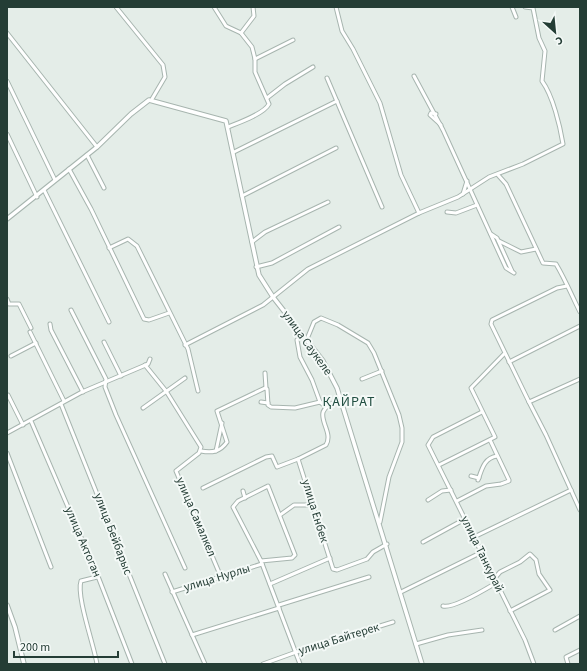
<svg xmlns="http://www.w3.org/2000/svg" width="587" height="671" font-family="'Source Sans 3',sans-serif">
	<rect width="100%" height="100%" fill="#e4ede8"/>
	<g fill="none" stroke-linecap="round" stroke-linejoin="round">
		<!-- minor casing -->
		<g stroke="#a7b5af" stroke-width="5">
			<g id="minor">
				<path d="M116,7L163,65L165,77L152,99"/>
				<path d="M214,7L226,26L241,33L252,47L255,59V72L269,104C264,114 238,123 228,127"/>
				<path d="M336,7L342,31L353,49L380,103L401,175L419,213"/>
				<path d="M512,7L516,17"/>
				<path d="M7,33L97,147"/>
				<path d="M241,33L254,16L253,7"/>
				<path d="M255,59L293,40"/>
				<path d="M414,76L443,130L506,268L514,273"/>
				<path d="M327,78L382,207"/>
				<path d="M7,81L55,180"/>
				<path d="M267,98L285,84L313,67"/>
				<path d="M436,114L431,113L430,115L441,125"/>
				<path d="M7,134L37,197"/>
				<path d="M234,152L337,101"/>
				<path d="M87,155L104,188"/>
				<path d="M69,169L91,209L144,319L149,320L169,313"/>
				<path d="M498,175L506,184L543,263L556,264C565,279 572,296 580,312"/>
				<path d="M44,190L109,322"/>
				<path d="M463,194L467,181"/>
				<path d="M242,196L336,148"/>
				<path d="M447,212L456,213L477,205"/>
				<path d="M491,234L497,238L512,271"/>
				<path d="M499,241L521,252L536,249"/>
				<path d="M252,242L265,232L328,202"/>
				<path d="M109,248L128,239L137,246L188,349L198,391"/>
				<path d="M256,267L272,263L339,227"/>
				<path d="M567,286L557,288L492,320L491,324L529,402L580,379"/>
				<path d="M7,299L9,304H19L31,328"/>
				<path d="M71,310L106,379L105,387L116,415L185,568"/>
				<path d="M50,324L51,330L83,392"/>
				<path d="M30,332L64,401"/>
				<path d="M303,334L297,340L300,357L312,380L320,402L325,406"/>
				<path d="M307,339L314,322L321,318L338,325L368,343L374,353L399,415L402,428V442L389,477L380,522"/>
				<path d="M104,342L121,376"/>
				<path d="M185,345L263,305L308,269L419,213L458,197L489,177L523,164L563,144C560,126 553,96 542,81L545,51L539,38L533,8L525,7"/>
				<path d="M11,356L36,343"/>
				<path d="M509,362L580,326"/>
				<path d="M145,365L166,391L201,447L199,453L176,471L221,577"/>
				<path d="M265,373L266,388"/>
				<path d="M362,379L382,371"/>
				<path d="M8,395L23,425"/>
				<path d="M341,400C304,411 336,428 326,445L298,459L333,569L337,570L367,559L373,552L387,544"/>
				<path d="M261,402L268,403"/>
				<path d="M529,402L546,435L580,510"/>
				<path d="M61,404L165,664"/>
				<path d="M143,408L185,378"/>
				<path d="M482,412L433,437L428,445L525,640L534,664"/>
				<path d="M31,421L99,579L132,664"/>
				<path d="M7,433L82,392L148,364L150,359"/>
				<path d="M201,451C212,453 220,452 227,442L217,411L265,388L267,389L268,405L271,407L295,408L320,402"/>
				<path d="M216,451L222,423"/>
				<path d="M7,453L51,567"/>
				<path d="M439,465L495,437L471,388L504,354"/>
				<path d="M471,476L479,478"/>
				<path d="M478,480C482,469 484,458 497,456"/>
				<path d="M203,488L266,457L272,456L277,467L298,459"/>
				<path d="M243,491L245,498"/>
				<path d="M428,500L442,491L451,490"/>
				<path d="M457,501L486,486L501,484L509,481V480L490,440"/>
				<path d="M280,515L294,505H313"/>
				<path d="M474,537L571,490"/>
				<path d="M423,542L465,519"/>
				<path d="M261,561L292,558L295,555L268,486L238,501L233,507L261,561L300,664"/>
				<path d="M165,574L205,664"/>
				<path d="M97,577L81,581C76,596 94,645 97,664"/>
				<path d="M494,579L500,572L520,562L530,554L536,560L539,574L550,590L510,611"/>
				<path d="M270,584L330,558"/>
				<path d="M172,592L262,564"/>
				<path d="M401,592L482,552"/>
				<path d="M279,605L369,577"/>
				<path d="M443,606C453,609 486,589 496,583"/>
				<path d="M555,630L580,616"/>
				<path d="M192,635L279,608"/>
				<path d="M416,644L448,635L482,630"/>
				<path d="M263,664L299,651L393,622"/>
				<path d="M568,664L566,657L580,650"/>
			</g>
		</g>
		<!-- tertiary casing -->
		<g stroke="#a7b5af" stroke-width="5.5">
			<g id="tertiary">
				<path d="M7,219L97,147L131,114L149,100L226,121L259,275L273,297L323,361L337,388L422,664"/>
				<path d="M7,605L15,627L24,664"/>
			</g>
		</g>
		<!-- minor -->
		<use href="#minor" stroke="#fff" stroke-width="3"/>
		<!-- tertiary -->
		<use href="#tertiary" stroke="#fff" stroke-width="3.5"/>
	</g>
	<g text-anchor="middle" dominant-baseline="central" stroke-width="4" stroke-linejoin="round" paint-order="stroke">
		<!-- street labels -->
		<g font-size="12" fill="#243d35" stroke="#f4f9f7">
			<text transform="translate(307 343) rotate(54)">улица Саукеле</text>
			<text transform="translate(315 511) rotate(73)">улица Енбек</text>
			<text transform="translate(196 517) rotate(67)">улица Самалкел</text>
			<text transform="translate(113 534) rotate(69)">улица Бейбарыс</text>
			<text transform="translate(83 542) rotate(67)">улица Актоган</text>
			<text transform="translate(482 554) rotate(64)">улица Танкурай</text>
			<text transform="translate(217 578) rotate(-17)">улица Нурлы</text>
			<text transform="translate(339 639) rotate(-17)">улица Байтерек</text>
		</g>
		<!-- quarter labels -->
		<g font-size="14" letter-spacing="1" fill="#214e41" stroke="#f4f9f7">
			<text x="349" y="402">ҚАЙРАТ</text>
		</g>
	</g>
	<!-- border -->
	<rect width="587" height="671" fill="none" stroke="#243d35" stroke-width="16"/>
	<!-- north arrow -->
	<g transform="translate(555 32) rotate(153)" stroke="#f4f9f7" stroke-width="3" paint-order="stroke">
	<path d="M0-3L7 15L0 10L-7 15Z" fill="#243d35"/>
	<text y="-6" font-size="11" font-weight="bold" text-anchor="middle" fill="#243d35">С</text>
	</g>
	<!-- scale -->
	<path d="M14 651v6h104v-6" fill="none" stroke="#243d35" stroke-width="2"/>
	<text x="20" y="651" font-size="12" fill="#243d35" stroke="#f4f9f7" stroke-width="3" paint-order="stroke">200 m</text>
</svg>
